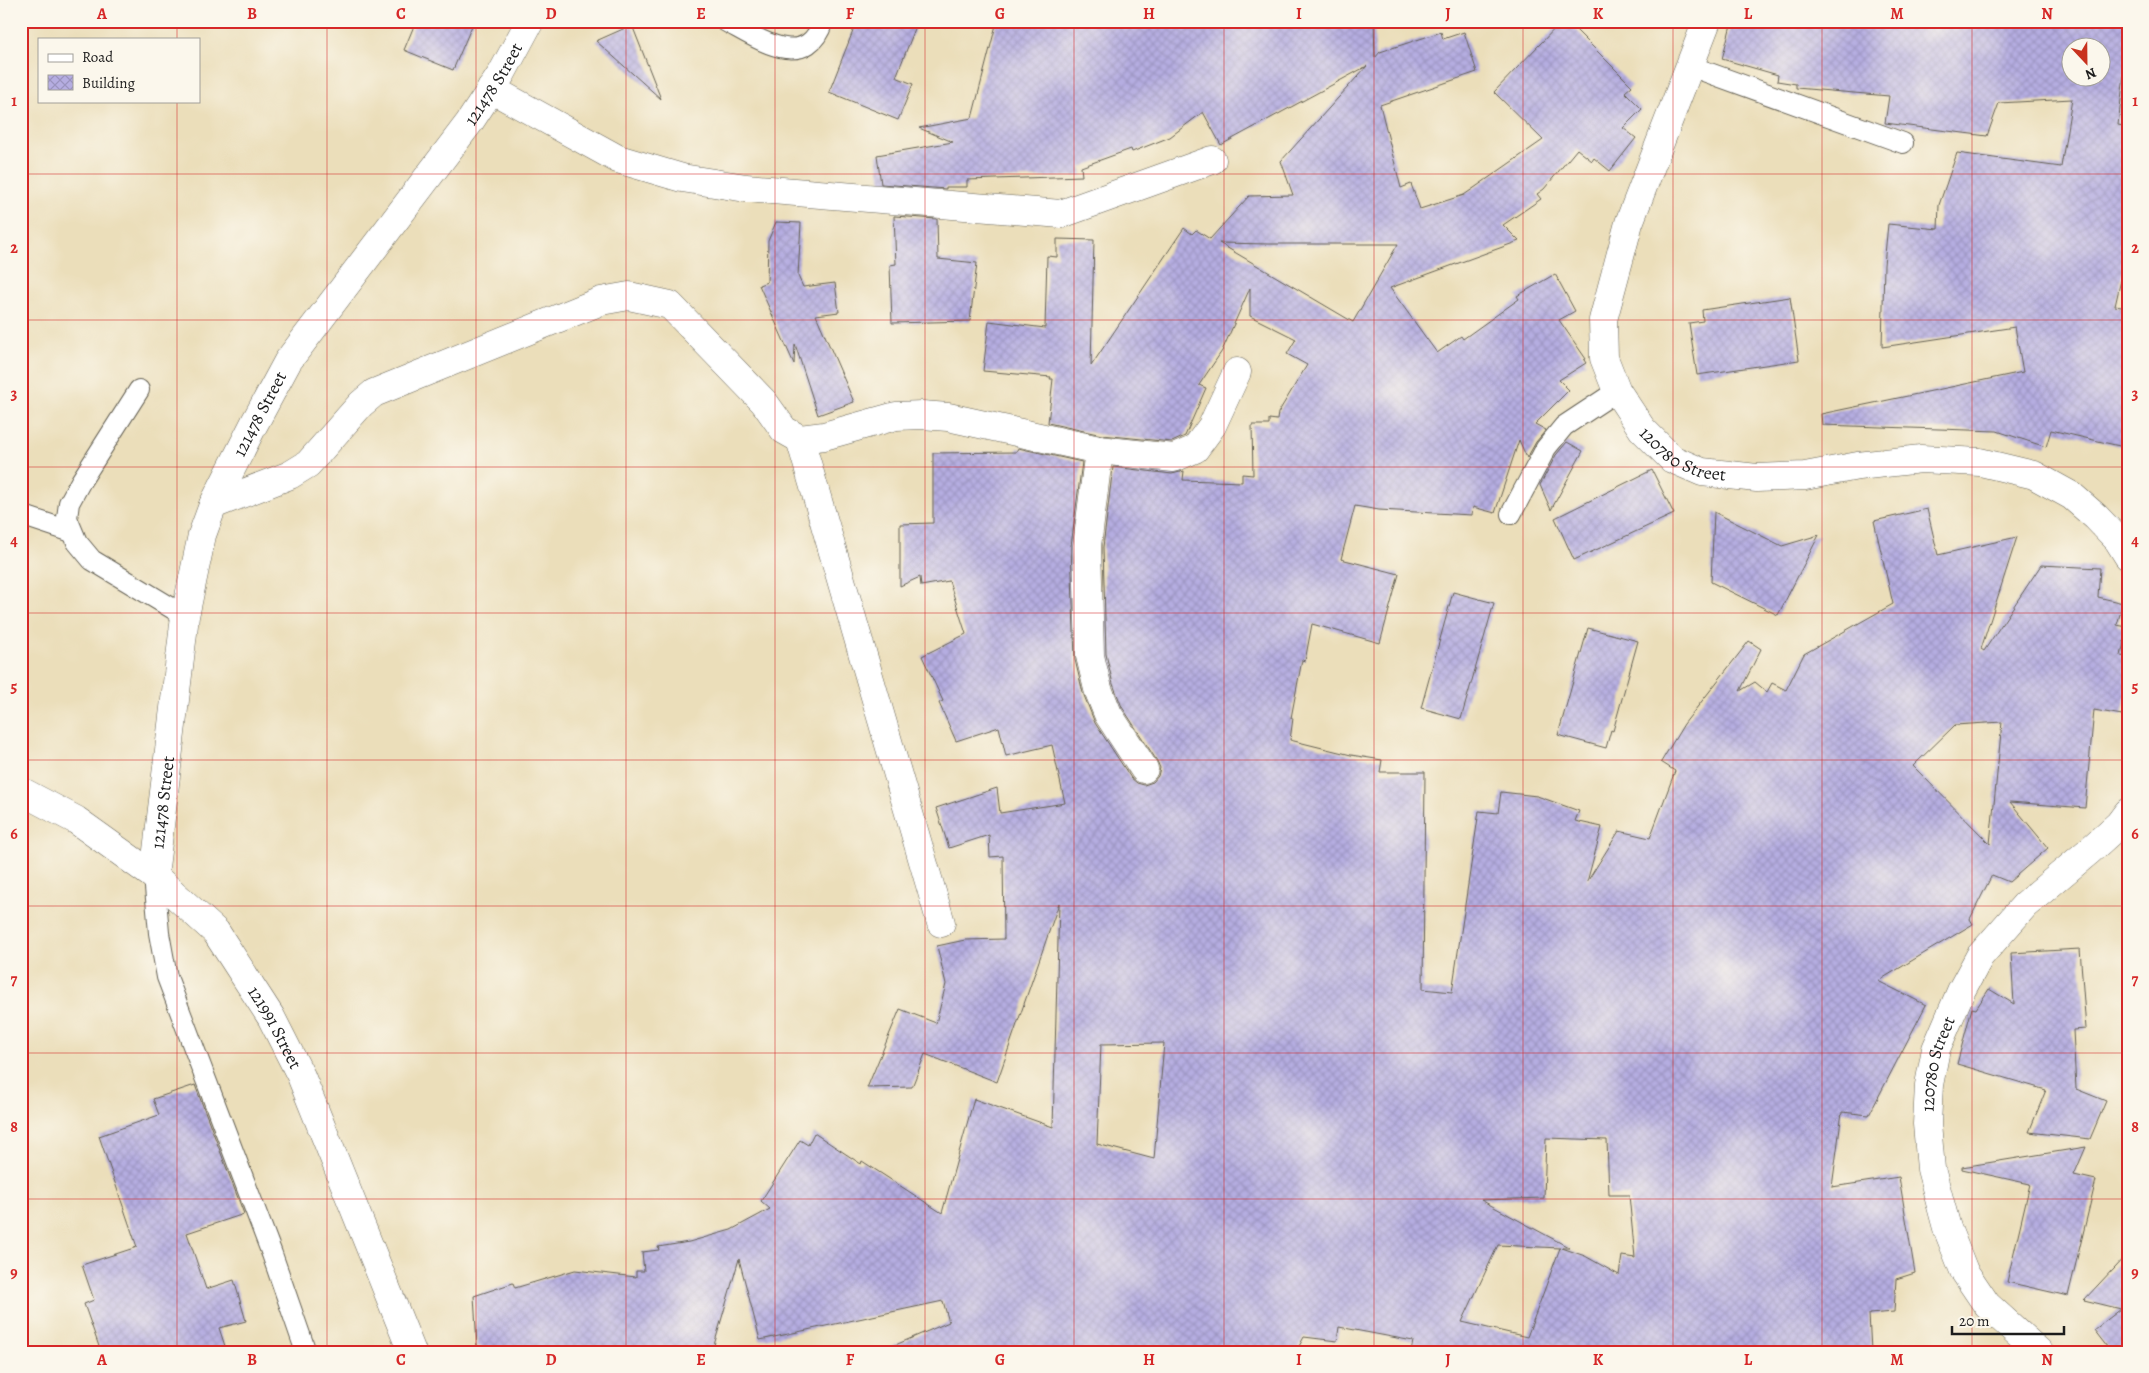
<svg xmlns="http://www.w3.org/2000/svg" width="2149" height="1373" font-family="Alegreya,serif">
	<defs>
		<pattern id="building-cross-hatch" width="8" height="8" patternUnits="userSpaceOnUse" patternTransform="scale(1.25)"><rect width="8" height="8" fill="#b5ade1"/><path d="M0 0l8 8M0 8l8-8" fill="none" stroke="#9b94c0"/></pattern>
	</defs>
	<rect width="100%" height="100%" fill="#fbf7ec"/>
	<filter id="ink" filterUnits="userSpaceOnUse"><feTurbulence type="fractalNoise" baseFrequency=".02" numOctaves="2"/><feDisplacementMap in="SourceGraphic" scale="10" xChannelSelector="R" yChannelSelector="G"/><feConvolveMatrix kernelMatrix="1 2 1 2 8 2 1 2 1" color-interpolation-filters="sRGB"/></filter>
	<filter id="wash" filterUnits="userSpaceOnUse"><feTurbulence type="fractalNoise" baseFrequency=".0096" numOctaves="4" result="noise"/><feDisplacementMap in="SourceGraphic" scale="20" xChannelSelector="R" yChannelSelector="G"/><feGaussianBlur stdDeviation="1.12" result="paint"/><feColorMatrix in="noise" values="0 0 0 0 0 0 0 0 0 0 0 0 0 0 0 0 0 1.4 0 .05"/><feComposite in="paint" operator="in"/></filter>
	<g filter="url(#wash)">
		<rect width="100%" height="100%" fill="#ebdeba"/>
		<g id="blocks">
			<!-- building -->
			<g fill="url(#building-cross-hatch)" fill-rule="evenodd">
				<path d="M416,21H474L453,70L404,50Z"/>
				<path d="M857,21H918L896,77L913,84L898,120L829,92Z"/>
				<path d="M997,21H1374L1375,58L1380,52L1441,32L1443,39L1464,32L1477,72L1380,105L1401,188L1411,184L1420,209L1464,195L1543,140L1494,92L1562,21H1567L1632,86L1625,92L1642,109L1623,128L1636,138L1610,171L1594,158L1592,161L1577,149L1544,189L1537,194L1541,199L1503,225L1519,241L1390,288L1437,353L1461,336L1463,339L1519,299L1517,296L1555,274L1575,311L1559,320L1586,359L1584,360L1586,363L1559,380L1569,390L1535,424L1546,430L1536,442L1527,458L1519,440L1495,513L1473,507L1472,515L1379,510L1355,506L1341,559L1399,574L1380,643L1312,624L1305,661L1302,660L1291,718H1293L1290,740L1351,755L1382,760L1380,772H1425L1423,989L1452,992L1479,811L1498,813L1501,792L1537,796L1579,811L1575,821L1602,827L1587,882L1619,831L1650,838L1675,771L1661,762L1684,724L1749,641L1761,649L1740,691L1755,682L1767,692L1772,683L1786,690L1804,654L1893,604L1874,521L1927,509L1938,555L2017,537L1981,649L1984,651L2041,565L2100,568L2098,597L2123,603L2117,625L2127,627L2121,656L2128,657V686L2122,715L2094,710L2085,808L2010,802L2048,848L2009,882L1992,875L1970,919L1973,924L1878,981L1926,1005L1869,1115L1842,1112L1832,1187L1899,1177L1915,1273L1896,1279L1894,1312L1869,1314L1871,1351L1411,1352L1413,1341L1339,1327L1337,1341L1304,1337L1296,1352H879L949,1322L943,1301L760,1340L739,1259L712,1352H482V1347L477,1346L474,1296L513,1283L515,1288L575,1270L636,1277V1271H644L642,1252L659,1250L658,1247L689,1242L731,1230L770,1209L761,1201L800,1140L808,1145L814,1133L861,1164L862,1161L942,1213L974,1099L1053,1127L1059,903L997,1082L925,1054L912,1087L867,1088L900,1009L936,1023L946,984L937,946L965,940L1004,939L1003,856L990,857L989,835L949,848L936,808L997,788L1000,813L1065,803L1052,745L1006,756L999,727L956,741L939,703L943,701L922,656L966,634L949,581L921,586L920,577L900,586V524L933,523V453L1016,452L1018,448L1082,462L1071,546L1075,660L1083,693L1095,723L1131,778L1137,783L1144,785L1153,782L1158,776L1160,768L1157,761L1122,707L1113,684L1106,654L1103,547L1113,467L1172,474L1184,471L1183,480L1242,482V474L1253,475L1252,425H1269V419L1277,420L1278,413L1307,365L1287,354L1296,339L1250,316V288L1222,351L1199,385L1206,388L1185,436L1172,442L1102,435L1048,423L1053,379H1050L1051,377L983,371L989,321L1045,328L1047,256L1057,257V239L1094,240L1091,366L1184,228L1192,234L1196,230L1210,239L1249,196L1293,195L1281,161L1367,66L1221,145L1203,112L1170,137L1132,152L1131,149L1081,167L1082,176L967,180V187H946V189L881,184L877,155L953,142L919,128L972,118ZM1219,243L1269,244H1398L1353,322ZM2002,722L1996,784L1990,844L1913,766L1955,725ZM1164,1043L1154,1159L1097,1144L1101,1044ZM1546,1138L1607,1140L1609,1195H1629L1635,1258L1622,1256L1619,1275L1585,1256L1562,1248H1570L1481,1200L1544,1198ZM1498,1245L1560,1248L1527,1337L1462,1322Z"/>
				<path d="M1732,21H2128V41L2118,125L2128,127V249L2115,306L2128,308V448L2051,430L2046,447L1997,431L1822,425L1821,414L2023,372L2015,327L1882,347L1884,265L1888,224L1938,229L1939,205L1957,153L2061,167L2072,99L1999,103L1987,136L1885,123L1889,96L1796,88V84L1777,81L1778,75L1722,59ZM2072,48H2102V78H2072Z"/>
				<path d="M632,25L661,99L596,41Z"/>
				<path d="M894,216L937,219L938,259L977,263L970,321L892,323L890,265L896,264Z"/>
				<path d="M776,222L801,223L798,276L803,287L835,283L839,312L816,315L854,402L818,415L795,344L794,364L759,285L767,282L768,241Z"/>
				<path d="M1790,297L1799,360L1697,375L1689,323L1703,321L1702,310Z"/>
				<path d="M1567,442L1583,451L1551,510L1540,485L1556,455Z"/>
				<path d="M1652,470L1674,514L1574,560L1555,518Z"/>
				<path d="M1714,512L1782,546L1819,535L1778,615L1711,582Z"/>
				<path d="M1453,592L1494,603L1461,719L1421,708Z"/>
				<path d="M1588,628L1638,641L1613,731L1611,730L1606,748L1558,735Z"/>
				<path d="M2080,949L2086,1029L2073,1030L2076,1089L2106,1101L2090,1139L2029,1132L2046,1090L1957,1064L1972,1008L1976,1009L1989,989L2014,1004L2011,953Z"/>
				<path d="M195,1085L244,1214L187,1233L206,1289L234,1280L246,1321L219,1328L227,1352H101L84,1304L94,1300L82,1265L137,1247L99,1136L159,1115L153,1099Z"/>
				<path d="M2086,1147L2074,1175L2096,1180L2068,1296L2007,1282L2030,1184L1962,1169V1167Z"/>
				<path d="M2128,1253V1352H2111L2094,1330L2121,1309L2084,1300Z"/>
			</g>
		</g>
	</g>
	<g filter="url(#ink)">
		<use href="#blocks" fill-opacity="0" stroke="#646053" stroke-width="1"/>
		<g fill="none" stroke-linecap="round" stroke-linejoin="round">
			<!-- lane casing -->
			<g stroke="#646053" stroke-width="22">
				<g id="lane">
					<path d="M725,21C756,37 806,74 823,21"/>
					<path d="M1690,66L1903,143"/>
					<path d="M139,390L81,481L69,503L67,518L77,542L92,560L185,616"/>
					<path d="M1511,514L1546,448L1564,426L1617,391"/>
					<path d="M21,515L72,532"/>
					<path d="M154,876L159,933L167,977L272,1254L306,1352"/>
				</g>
			</g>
			<!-- street casing -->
			<g stroke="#646053" stroke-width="29">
				<g id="street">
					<path id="s1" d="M1707,21L1629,223L1603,320L1604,358L1617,391L1642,429L1672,459L1702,472L1757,478L1805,476L1858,466L1921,459L1980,462L2034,475L2072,496L2096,517L2118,540L2128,556"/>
					<path d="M491,89L618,159L682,178L746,188L1061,214L1212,160"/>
					<path d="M800,439L941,923"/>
					<path d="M1099,450L1087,546L1090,656L1098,689L1108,714L1144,769"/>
					<path d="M213,505L290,475L308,464L361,404L374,393L601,301L629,296L670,305L764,402L784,430L800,439L824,436L896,416L922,415L948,417L1099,450L1174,458L1195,449L1212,426L1237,372"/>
					<path id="s2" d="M21,791L76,820L154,876L216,932L271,1017L301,1076L412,1352"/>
					<path id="s3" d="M154,876L185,616L202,535L213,505L254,424L288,361L469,123L502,73L530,21"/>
					<path id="s4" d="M2039,1352L1987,1305L1964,1271L1947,1228L1931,1169L1927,1124L1929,1085L1936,1049L1961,991L1980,956L2025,905L2088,852L2119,824L2128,812"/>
				</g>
			</g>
			<!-- lane -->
			<use href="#lane" stroke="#fff" stroke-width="20"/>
			<!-- street -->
			<use href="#street" stroke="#fff" stroke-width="28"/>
		</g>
	</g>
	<!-- grid -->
	<path fill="none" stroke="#d62828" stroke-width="1" stroke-opacity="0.55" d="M177,21V39M327,21V1352M476,21V1352M626,21V1352M775,21V1352M925,21V1352M1074,21V1352M1224,21V1352M1374,21V1352M1523,21V1352M1673,21V1352M1822,21V1352M1972,21V1352M177,101V1352M21,174H2128M21,320H2128M21,467H2128M21,613H2128M21,760H2128M21,906H2128M21,1053H2128M21,1199H2128"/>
	<g text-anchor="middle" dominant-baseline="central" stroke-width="4.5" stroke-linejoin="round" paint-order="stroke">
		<!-- street labels -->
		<g font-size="18" fill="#1c1c1c" stroke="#fbf7ec">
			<text stroke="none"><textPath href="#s3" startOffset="884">121478 Street</textPath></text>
			<text stroke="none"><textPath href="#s3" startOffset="479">121478 Street</textPath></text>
			<text stroke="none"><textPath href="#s1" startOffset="486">120780 Street</textPath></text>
			<text stroke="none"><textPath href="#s3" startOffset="74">121478 Street</textPath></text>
			<text stroke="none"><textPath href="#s2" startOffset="354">121991 Street</textPath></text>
			<text stroke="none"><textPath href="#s4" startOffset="325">120780 Street</textPath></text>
		</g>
	</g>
	<!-- margin -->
	<rect width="2149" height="1373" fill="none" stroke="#fbf7ec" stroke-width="55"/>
	<!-- legend -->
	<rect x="38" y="38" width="162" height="65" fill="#fbf7ec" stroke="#a29f99"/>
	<rect x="48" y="54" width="25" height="8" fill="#ffffff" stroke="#a29f99"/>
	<text x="82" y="62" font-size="15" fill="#1c1c1c">Road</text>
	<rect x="48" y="75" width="25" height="15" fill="url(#building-cross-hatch)" stroke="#a29f99"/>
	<text x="82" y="88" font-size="15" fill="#1c1c1c">Building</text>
	<!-- north arrow -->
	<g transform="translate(2086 62) rotate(158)"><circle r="24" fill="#fbf7ec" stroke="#a29f99"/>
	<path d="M0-4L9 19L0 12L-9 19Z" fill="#c8321e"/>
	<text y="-8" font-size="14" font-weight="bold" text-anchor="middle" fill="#1c1c1c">N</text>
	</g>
	<!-- scale -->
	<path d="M1952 1326v8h112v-8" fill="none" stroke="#1c1c1c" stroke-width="2.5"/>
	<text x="1959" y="1326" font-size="15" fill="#1c1c1c" stroke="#fbf7ec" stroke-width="4" paint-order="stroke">20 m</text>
	<rect x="28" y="28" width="2094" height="1318" fill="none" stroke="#d62828" stroke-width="2"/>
	<g font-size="16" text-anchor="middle" font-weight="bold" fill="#d62828">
		<text x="102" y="19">A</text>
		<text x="252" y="19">B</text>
		<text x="401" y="19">C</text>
		<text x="551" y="19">D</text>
		<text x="701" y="19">E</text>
		<text x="850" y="19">F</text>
		<text x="1000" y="19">G</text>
		<text x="1149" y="19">H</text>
		<text x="1299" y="19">I</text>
		<text x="1448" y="19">J</text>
		<text x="1598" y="19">K</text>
		<text x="1748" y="19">L</text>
		<text x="1897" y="19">M</text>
		<text x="2047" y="19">N</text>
		<text x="14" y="106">1</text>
		<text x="2135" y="106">1</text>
		<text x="14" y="253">2</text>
		<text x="2135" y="253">2</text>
		<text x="14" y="399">3</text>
		<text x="2135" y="399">3</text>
		<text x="14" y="546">4</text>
		<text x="2135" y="546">4</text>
		<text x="14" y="692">5</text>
		<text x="2135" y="692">5</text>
		<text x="14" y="839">6</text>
		<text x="2135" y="839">6</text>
		<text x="14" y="985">7</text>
		<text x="2135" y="985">7</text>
		<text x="14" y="1132">8</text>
		<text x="2135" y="1132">8</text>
		<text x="14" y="1278">9</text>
		<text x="2135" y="1278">9</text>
		<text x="102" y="1365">A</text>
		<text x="252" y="1365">B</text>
		<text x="401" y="1365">C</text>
		<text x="551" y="1365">D</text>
		<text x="701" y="1365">E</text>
		<text x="850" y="1365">F</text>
		<text x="1000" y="1365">G</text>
		<text x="1149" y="1365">H</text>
		<text x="1299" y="1365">I</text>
		<text x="1448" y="1365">J</text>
		<text x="1598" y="1365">K</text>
		<text x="1748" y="1365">L</text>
		<text x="1897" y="1365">M</text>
		<text x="2047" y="1365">N</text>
	</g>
</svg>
